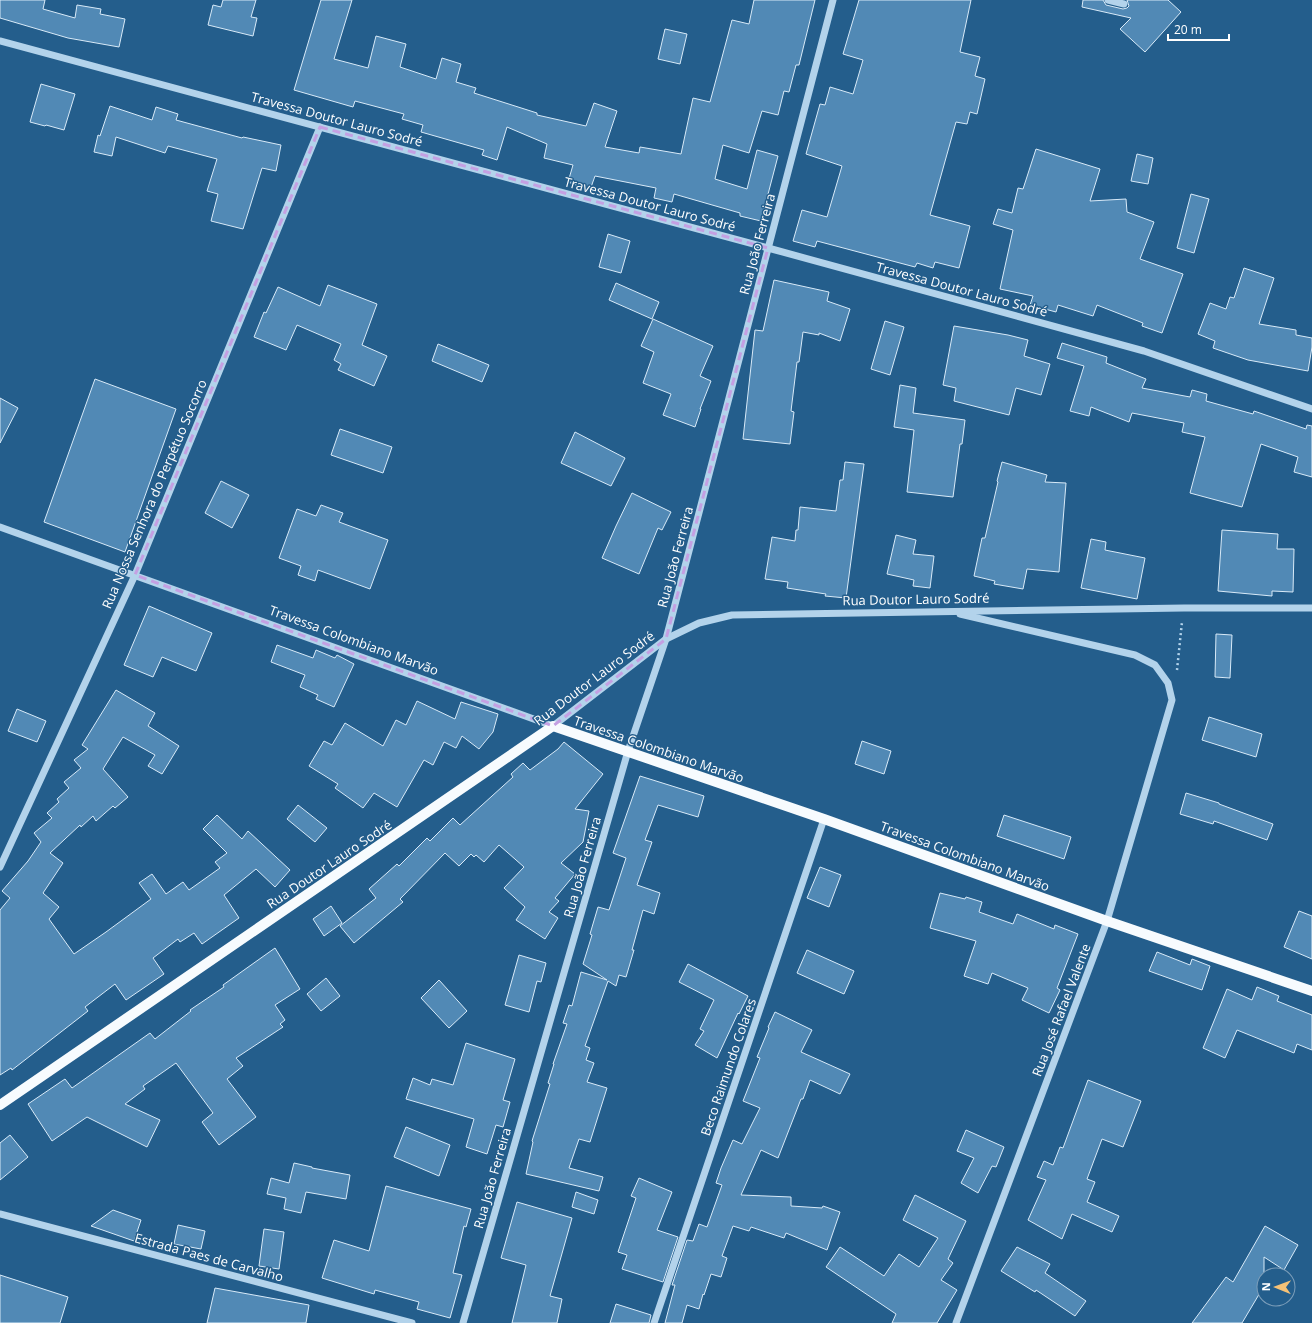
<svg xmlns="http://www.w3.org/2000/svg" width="1312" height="1323" font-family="'Open Sans',sans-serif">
	<rect width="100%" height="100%" fill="#245e8c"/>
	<!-- building -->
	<g fill="#5189b5" stroke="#d8eaf8">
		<path d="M0,0H45L43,9L75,18L77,5L101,9L100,14L125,19L119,47L68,38L0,18Z"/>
		<path d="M223,0H256L251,17L257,18L253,36L208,25L213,5L221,7Z"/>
		<path d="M321,0H352L334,59L368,68L376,36L406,44L400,67L436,79L442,58L461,64L456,82L476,88L474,93L537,113V115L586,126L594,103L617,111L605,147L639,153L640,147L681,154L693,98L710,102L732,20L749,24L754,0H815L799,65H796L789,92L784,91L778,115L762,111L749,153L723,145L715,179L747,189L757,150L778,156L761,221L740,216V213L674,194L672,202L654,198L656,188L595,176L590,190L568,182L573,165L544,158L547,144L507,127L497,160L482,155L484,150L421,132L423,125L402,119L404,114L355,101L353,107L294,90Z"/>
		<path d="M859,0H971L960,52L980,57L975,76L985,79L977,114L970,112L967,124L956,122L930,215L970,226L959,268L935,262L933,268L917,263L915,267L817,241L815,247L793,241L802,210L827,217L842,166L806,154L820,104L825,105L830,87L853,94L863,60L843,54Z"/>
		<path d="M1083,0H1103L1106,5L1123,9L1127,8L1129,6L1127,0H1168L1181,12L1145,52L1120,29L1131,18L1082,7Z"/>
		<path d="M665,29L687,34L680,64L658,59Z"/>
		<path d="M41,84L75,94L64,130L46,125L45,126L30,122Z"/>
		<path d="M110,106L152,120L156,107L178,114L176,120L242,138L243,137L281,145L276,171L262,168L243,229L211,221L218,194L207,191L217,159L168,146L165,153L116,137L112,156L94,152L98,135L100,136Z"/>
		<path d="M1036,149L1100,169L1090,201L1126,199L1127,212L1154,222L1140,259L1183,274L1162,333L1142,326L1143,323L1097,305L1093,316L1058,305L1056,312L1030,305L1033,296L1000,289L1013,230L993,224L998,209L1012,213L1018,188L1023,189Z"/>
		<path d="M1137,154L1153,158L1148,184L1131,181Z"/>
		<path d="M1191,194L1209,199L1194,253L1177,248Z"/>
		<path d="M608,234L630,241L621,273L599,267Z"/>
		<path d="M1244,268L1274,278L1259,324L1296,330V335L1312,338V347L1308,371L1248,360L1213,348L1215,341L1198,334L1210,303L1226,309L1230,297L1234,298Z"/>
		<path d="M774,280L829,292L827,301L850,309L840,341L819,333V335L803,332L799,362H797L791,411L794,412L790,444L743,439L755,330L763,331Z"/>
		<path d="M616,283L659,302L652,319L609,300Z"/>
		<path d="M328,285L377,304L362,345L387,356L374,386L338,370L341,364L334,360L341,344L297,325L286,350L254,337L264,312L266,313L278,287L320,306Z"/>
		<path d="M653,319L713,346L700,376L711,381L700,409H701L695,427L663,415L671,394L643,383L654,352L641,346Z"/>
		<path d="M885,321L904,327L890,375L871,369Z"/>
		<path d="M954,326L1008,335L1028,340L1024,356L1050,364L1041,395L1016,388L1009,415L954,401L956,388L943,385Z"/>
		<path d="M1062,343L1107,357L1106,363L1146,379L1142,388L1190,397L1192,390L1207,394L1206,401L1253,414L1254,411L1306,429L1307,425L1312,426V477L1294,472L1298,457L1261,444L1242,507L1190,493L1205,437L1182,432L1184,423L1132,413L1129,422L1091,407L1089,416L1070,411L1084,366L1057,358Z"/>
		<path d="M438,344L489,365L482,382L432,361Z"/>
		<path d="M95,379L176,409L125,552L44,522Z"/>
		<path d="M900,385L916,388L913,413L965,420L962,444H960L953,497L907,492L914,430L894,427Z"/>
		<path d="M0,398L18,408L0,443Z"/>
		<path d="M340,429L392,447L383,473L331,455Z"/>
		<path d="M575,432L625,458L611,486L561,463Z"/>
		<path d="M845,462L864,464L846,598L825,596L826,594L787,588L788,582L765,579L772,537L795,541L796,530H798L800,507L836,511L840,480H843Z"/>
		<path d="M1002,462L1047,475L1045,482L1066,483L1059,572L1027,569L1023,589L994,584L995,581L974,576L982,538H985L998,482L997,481Z"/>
		<path d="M221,481L249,495L232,528L205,513Z"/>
		<path d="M632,493L671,512L662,530L658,528L639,574L602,558L616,526Z"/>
		<path d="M321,505L343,513L339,522L388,540L370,589L318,570L315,581L298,575L301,566L279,558L297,509L316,516Z"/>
		<path d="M1222,530L1278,534L1277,549H1294L1293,592L1272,591V596L1218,591Z"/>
		<path d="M896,535L916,540L913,554L934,556L930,588L913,586L914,580L887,574Z"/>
		<path d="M1091,539L1106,542L1105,550L1145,558L1137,599L1081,588Z"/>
		<path d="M149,606L212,633L196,671L162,657L153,677L124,665Z"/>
		<path d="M1216,634L1232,635L1230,678L1215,677Z"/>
		<path d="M277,645L313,658L316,650L335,658L337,655L354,664L334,707L316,699L318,695L300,687L305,675L271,662Z"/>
		<path d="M116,690L155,713L148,726L179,746L162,774L148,766L155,755L123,737L103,769L128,797L115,808L113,806L96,821L93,816L81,827L80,825L50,853L63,863L43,893L59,907L49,919L74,954L106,932L151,899L139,883L152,874L166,894L183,882L189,890L220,868L215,862L227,853L203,829L217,815L242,839L248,831L290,870L275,887L256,869L224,895L239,918L202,944L194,933L180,942L178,939L153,958L164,974L126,1000L115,984L85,1007L88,1011L12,1070L11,1068L0,1075V910L10,898L2,891L28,861L41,842L34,833L52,818L47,813L59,802L57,799L69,788L64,782L81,768L74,760L88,749L82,745Z"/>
		<path d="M417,701L455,719L461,702L498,714L493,732L479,749L462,736L456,748L444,742L433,765L424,760L397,807L374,793L363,808L335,788L338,784L309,766L324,741L332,745L345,723L383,746L396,720L406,725Z"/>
		<path d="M17,709L46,721L37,742L8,731Z"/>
		<path d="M1209,717L1262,734L1256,757L1202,740Z"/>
		<path d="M862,741L891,751L884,774L855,764Z"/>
		<path d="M564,742L603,774L575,809L589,811L583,842L561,863L575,874L555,898L559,901L549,912L558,918L545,939L516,920L525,907L504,888L524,867L499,845L484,862L476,855L474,857L471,854L459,866L445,853L400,899L403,902L354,943L340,926L376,898L369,889L397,864L399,866L427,838L430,841L453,818L460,825L513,777L511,774L523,763L530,770L558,749Z"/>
		<path d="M640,776L704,796L698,817L658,805L645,840L652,842L637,885L660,893L654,914L643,910L632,950H634L626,977L619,975L616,986L608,981L585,1046L590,1048L586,1060L594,1063L587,1082L607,1088L590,1142L579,1139L569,1168L603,1177L599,1191L526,1174L533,1142L532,1141L550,1084L548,1083L554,1064H553L567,1024L563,1023L569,1005L572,1006L581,972L607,980L583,964L592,935L590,934L598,907L609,910L626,858L613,853Z"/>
		<path d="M1186,793L1219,803V804L1273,824L1267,840L1214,821L1213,824L1180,814Z"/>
		<path d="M298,805L327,828L315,842L287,819Z"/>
		<path d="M1004,815L1071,837L1064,859L997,836Z"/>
		<path d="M820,867L841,875L829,907L807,898Z"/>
		<path d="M940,893L965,899L966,897L982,902L979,912L1013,924L1017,914L1054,929L1055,925L1078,934L1057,988L1060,990L1049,1013L1022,1000L1028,988L992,973L988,984L964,976L976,941L930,928Z"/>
		<path d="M331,906L342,923L324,936L313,919Z"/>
		<path d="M1299,911L1312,916V959L1284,947Z"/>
		<path d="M275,948L300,989L275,1005L285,1020L280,1024L283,1027L236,1058L243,1066L227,1079L256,1117L219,1145L202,1122L213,1113L176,1063L143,1086L145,1089L125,1104L160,1120L147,1147L87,1117L52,1141L28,1104L65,1079L72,1088L150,1033L155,1039L191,1011L190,1010L224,987L223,985Z"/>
		<path d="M807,950L854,971L844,994L797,973Z"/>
		<path d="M1157,952L1190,965L1192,959L1210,966L1202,990L1149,971Z"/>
		<path d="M519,955L546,963L541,982L537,981L529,1012L505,1005Z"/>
		<path d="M688,964L748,996L739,1014L738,1013L717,1058L695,1045L704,1031L700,1029L714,1000L679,982Z"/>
		<path d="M326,978L340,996L321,1011L307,994Z"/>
		<path d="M439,980L467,1011L449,1028L421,998Z"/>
		<path d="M1257,987L1279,996L1277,1001L1312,1015V1050L1297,1044L1294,1053L1237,1030L1225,1058L1203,1048L1227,989L1252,1000Z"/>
		<path d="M775,1012L812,1030L801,1052L850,1074L840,1094L810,1080L803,1099H801L778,1158L761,1150L741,1195L791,1197V1206L822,1208L823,1206L840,1212L827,1250L786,1233L784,1238L751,1227L749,1231L733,1226L722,1256L727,1258L721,1277L711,1274L704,1295L703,1294L699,1309L687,1305L682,1323H665L675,1285H672L687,1240L693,1241L699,1224L707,1227L722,1185L716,1183L721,1168L733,1140L742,1144L760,1108L743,1101L760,1058L757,1057L769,1028L768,1027Z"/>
		<path d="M466,1043L515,1059L503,1100L510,1102L503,1127L496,1125L487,1154L466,1147L474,1119L406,1099L413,1078L430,1085L432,1079L453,1085Z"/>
		<path d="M1088,1080L1141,1101L1123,1147L1102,1139L1087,1179L1095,1182L1087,1202L1119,1216L1112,1232L1072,1214L1062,1239L1028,1220L1046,1180L1037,1177L1044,1161L1053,1165L1060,1147L1063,1148Z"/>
		<path d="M406,1127L450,1145L439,1176L394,1157Z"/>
		<path d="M966,1130L1004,1147L996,1167L992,1166L978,1193L961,1183L974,1158L957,1151Z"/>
		<path d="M10,1135L28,1157L0,1180V1143Z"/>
		<path d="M294,1163L312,1167V1168L350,1175L346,1199L306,1192L301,1213L284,1209L286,1198L267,1194L271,1178L289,1183Z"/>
		<path d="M639,1178L672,1192L657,1230L678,1237L663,1282L622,1269L627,1255L618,1252L636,1198L631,1196Z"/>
		<path d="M386,1186L471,1209L466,1227L464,1226L453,1273L462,1275L450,1318L417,1309L419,1302L375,1290L374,1294L322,1278L334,1240L369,1251Z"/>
		<path d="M576,1192L598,1200L594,1214L572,1207Z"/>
		<path d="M915,1195L966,1221L948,1259L953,1263L941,1280L957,1290L937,1323H892L896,1314L826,1267L840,1247L884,1276L899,1254L919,1267L938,1238L903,1220Z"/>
		<path d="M517,1202L572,1218L550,1296L562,1299L557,1323H512L526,1265L501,1258Z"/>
		<path d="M113,1210L141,1220L134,1241L91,1226Z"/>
		<path d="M178,1225L205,1231L201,1249L174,1244Z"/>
		<path d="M1265,1226L1298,1245L1284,1270L1264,1257V1286L1242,1323H1192L1226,1277L1233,1282Z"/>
		<path d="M264,1229L284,1232L279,1269L259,1266Z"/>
		<path d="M1017,1247L1050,1264L1045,1273L1086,1301L1075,1316L1036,1290L1035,1292L1001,1271Z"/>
		<path d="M0,1275L68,1297L60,1323H0Z"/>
		<path d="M215,1288L309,1305L306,1323H207Z"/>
		<path d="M616,1304L651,1315L649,1323H610Z"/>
	</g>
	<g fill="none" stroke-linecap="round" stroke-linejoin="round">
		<!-- path -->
		<path stroke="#b3d3eb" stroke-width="2.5" stroke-dasharray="2 3" stroke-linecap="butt" d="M1177,670L1182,622"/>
		<!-- minor -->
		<g stroke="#b3d3eb" stroke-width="7">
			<path d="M1108,0L1124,4"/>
			<path d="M0,41L768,248L1144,351L1312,409"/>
			<path d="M0,527L553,726L666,639L699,623L732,615L1184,608H1312"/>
			<path d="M0,867L135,575L320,127"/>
			<path d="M0,1214L412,1323"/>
			<path d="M463,1323L628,751L666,639L833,0"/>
			<path d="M654,1323L824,819"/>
			<path d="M956,1323L1107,921L1172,700L1168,683L1155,665L1135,655L960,614"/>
		</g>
		<!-- major -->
		<path stroke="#f7fbfe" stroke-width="10" d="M0,1105L553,726L824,819L1107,921L1312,991"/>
	</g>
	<!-- marked area -->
	<path fill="none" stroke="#c4a0e2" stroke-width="3" stroke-dasharray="8 5" stroke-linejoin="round" d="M320,127L768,248L666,639L553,726L135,575Z"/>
	<g text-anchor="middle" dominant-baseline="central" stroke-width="3" stroke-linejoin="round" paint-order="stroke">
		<!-- street labels -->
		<g font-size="13" fill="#fff" stroke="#245e8c">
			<text transform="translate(337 119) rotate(15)">Travessa Doutor Lauro Sodré</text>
			<text transform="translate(650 204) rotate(15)">Travessa Doutor Lauro Sodré</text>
			<text transform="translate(757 244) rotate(-75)">Rua João Ferreira</text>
			<text transform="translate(962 289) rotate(15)">Travessa Doutor Lauro Sodré</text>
			<text transform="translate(154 494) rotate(-67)">Rua Nossa Senhora do Perpétuo Socorro</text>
			<text transform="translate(675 557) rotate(-75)">Rua João Ferreira</text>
			<text transform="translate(916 599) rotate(-1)">Rua Doutor Lauro Sodré</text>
			<text transform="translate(354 640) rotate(20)">Travessa Colombiano Marvão</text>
			<text transform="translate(594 678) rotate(-37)">Rua Doutor Lauro Sodré</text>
			<text transform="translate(659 749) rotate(19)">Travessa Colombiano Marvão</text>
			<text transform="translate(965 856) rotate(20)">Travessa Colombiano Marvão</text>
			<text transform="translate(329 864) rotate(-34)">Rua Doutor Lauro Sodré</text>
			<text transform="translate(582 867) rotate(-74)">Rua João Ferreira</text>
			<text transform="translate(1061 1010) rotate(-69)">Rua José Rafael Valente</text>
			<text transform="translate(728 1067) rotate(-71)">Beco Raimundo Colares</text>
			<text transform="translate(492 1178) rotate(-74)">Rua João Ferreira</text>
			<text transform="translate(209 1257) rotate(15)">Estrada Paes de Carvalho</text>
		</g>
	</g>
	<!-- north arrow -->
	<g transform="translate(1276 1287) rotate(271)"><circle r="19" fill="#245e8c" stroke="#7c9eba"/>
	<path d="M0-3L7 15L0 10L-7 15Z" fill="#f5c277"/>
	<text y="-6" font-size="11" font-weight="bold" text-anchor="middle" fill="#ffffff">N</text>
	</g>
	<!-- scale -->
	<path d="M1168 34v6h61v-6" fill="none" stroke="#ffffff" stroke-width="2"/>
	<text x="1174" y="34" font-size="12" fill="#ffffff" stroke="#245e8c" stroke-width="3" paint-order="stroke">20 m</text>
</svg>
